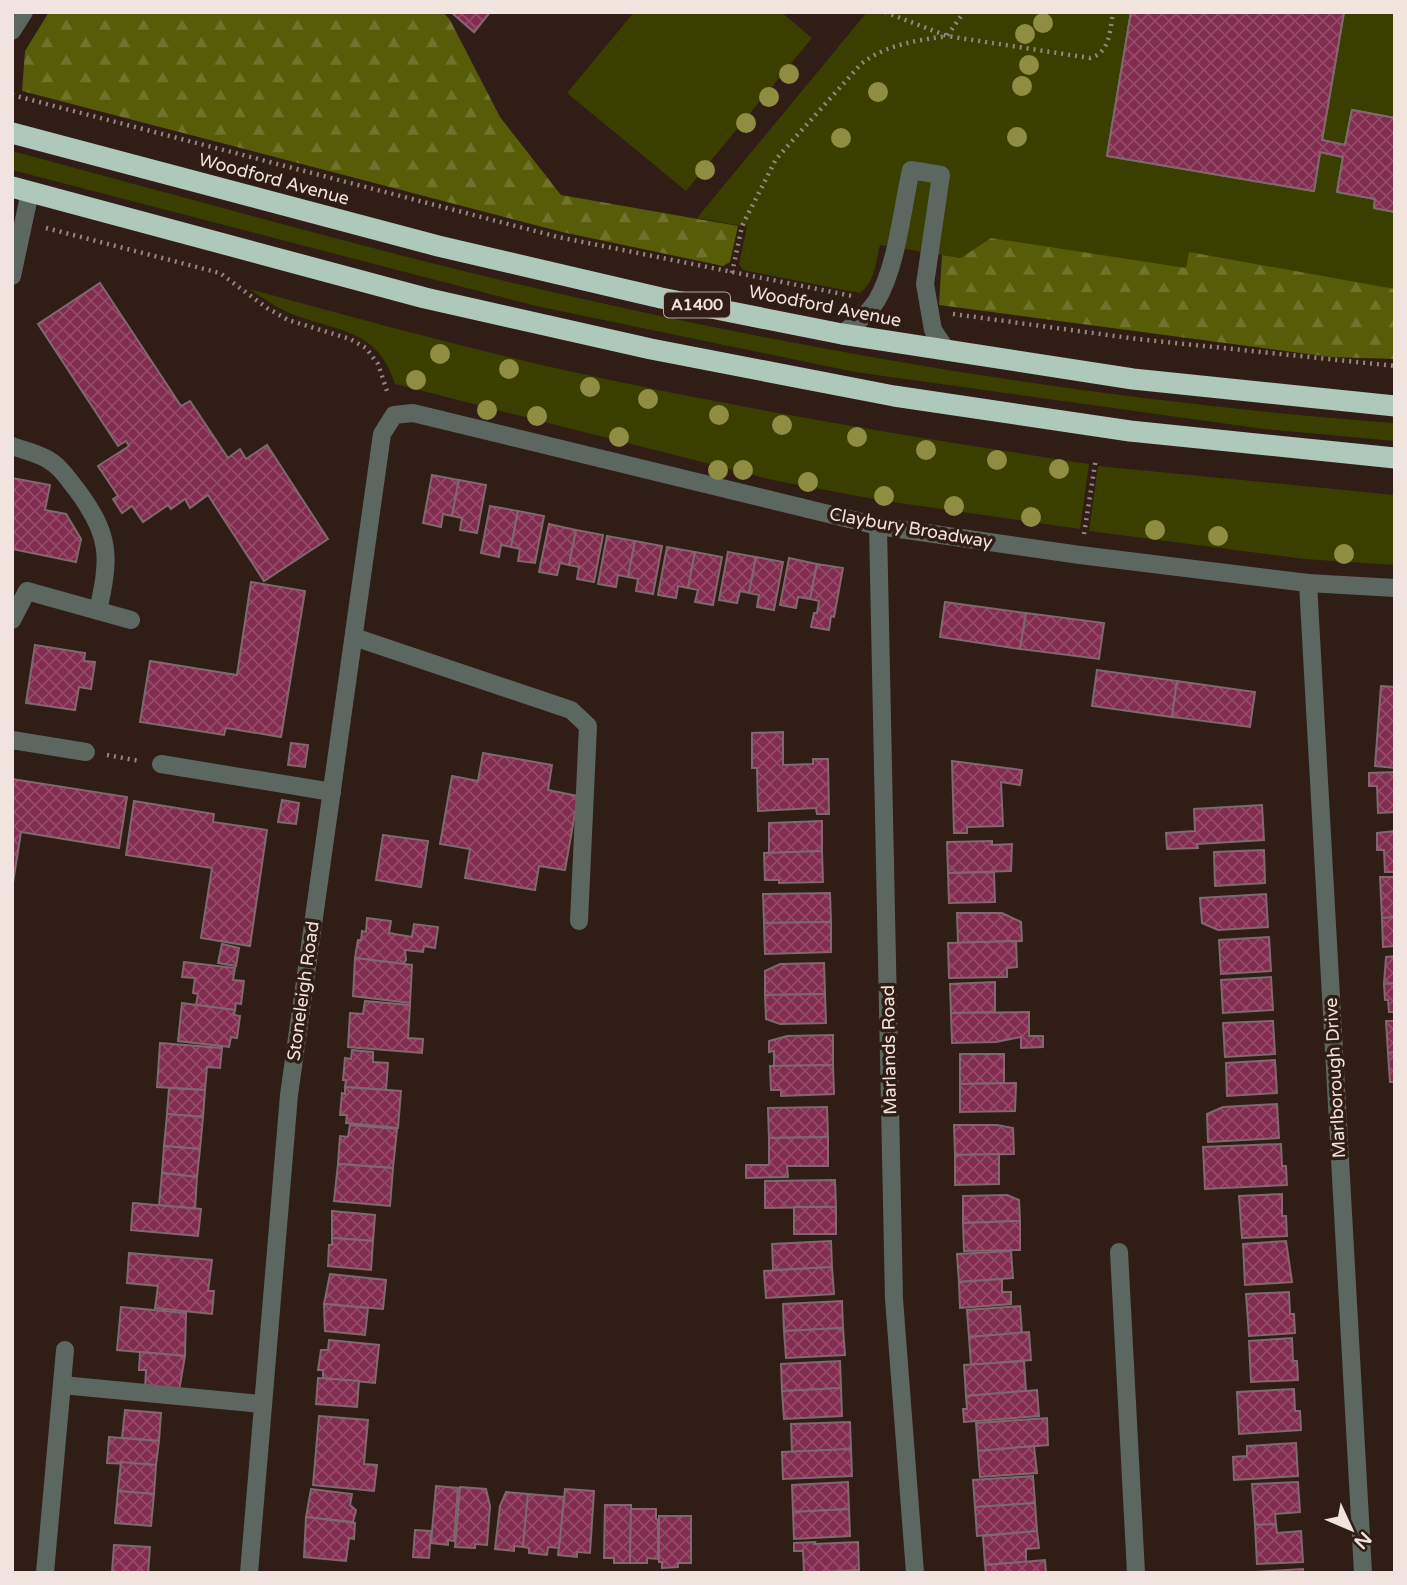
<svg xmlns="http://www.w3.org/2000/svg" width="1407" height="1585" font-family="'Varela Round',sans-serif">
	<defs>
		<pattern id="forest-firs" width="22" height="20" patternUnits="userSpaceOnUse" patternTransform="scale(1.75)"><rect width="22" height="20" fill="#565c07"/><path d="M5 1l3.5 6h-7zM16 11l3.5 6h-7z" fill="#6f732b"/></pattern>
		<pattern id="building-cross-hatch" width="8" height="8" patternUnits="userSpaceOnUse" patternTransform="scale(1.75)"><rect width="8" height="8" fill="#822c4f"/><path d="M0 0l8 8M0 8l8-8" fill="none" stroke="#944a68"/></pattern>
	</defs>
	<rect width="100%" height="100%" fill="#2f1d16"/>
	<!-- green -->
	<g fill="#3a3f00">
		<path d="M634,12H781L812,38L686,191L567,93Z"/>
		<path d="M867,12H1395V312L961,258L880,245C876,260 875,283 860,293L743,270L739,264L747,227L697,218Z"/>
		<path d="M12,151C149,188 286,226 423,261C741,341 1068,399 1395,423V441L1264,429L855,372L536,306L12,170Z"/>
		<path d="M249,289C359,319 468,349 578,373C747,410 918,438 1089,464L1080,529L879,500L777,481L395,384C378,329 339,332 292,314C277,308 263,298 249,289Z"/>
		<path d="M1098,466L1395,495V565L1304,559L1089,531Z"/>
	</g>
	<!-- forest -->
	<g fill="url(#forest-firs)">
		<path d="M49,12H443L450,20L500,117L561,195L738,226L730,262L723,266L562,232L22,91L25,51Z"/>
		<path d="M991,238L1186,268L1189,252L1395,289V359L1331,357L939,305L942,255L961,258Z"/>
	</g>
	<!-- building -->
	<g fill="url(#building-cross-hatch)" stroke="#80686f" stroke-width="2">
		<path d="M451,12H490L474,32Z"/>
		<path d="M451,12H490L474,32Z"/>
		<path d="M1131,12H1344L1322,140L1345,145L1352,110L1395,118V212L1374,208L1375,199L1337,192L1343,157L1320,152L1314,191L1107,156Z"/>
		<path d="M1131,12H1344L1322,140L1345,145L1352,110L1395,118V212L1374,208L1375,199L1337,192L1343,157L1320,152L1314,191L1107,156Z"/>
		<path d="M100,283L181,406L190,401L228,458L240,449L246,459L267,445L328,539L264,581L208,495L190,508L185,499L171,509L168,505L143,522L132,506L122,513L113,499L118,496L98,466L129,446L126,441L118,446L38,324Z"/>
		<path d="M432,475L459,480L452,516L443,514L441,527L423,523Z"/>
		<path d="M12,478L50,485L45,510L66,514L81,539L76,562L12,549Z"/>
		<path d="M459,480L486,485L477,533L460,530L462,518L452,516Z"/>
		<path d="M490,506L518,511L511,547L501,545L499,557L481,553Z"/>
		<path d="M518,511L544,516L535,563L518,561L520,549L511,547Z"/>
		<path d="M549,524L576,530L569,565L560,563L557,575L539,572Z"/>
		<path d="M576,530L603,535L594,582L577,579L579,567L569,565Z"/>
		<path d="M607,536L635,541L628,577L618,575L616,587L598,584Z"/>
		<path d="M635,541L662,546L653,594L636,591L638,579L628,577Z"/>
		<path d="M667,547L695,552L688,588L678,586L676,598L658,595Z"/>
		<path d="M695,552L722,557L713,605L695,602L698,590L688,588Z"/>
		<path d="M728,552L756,557L749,593L740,591L737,603L719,600Z"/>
		<path d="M756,557L783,562L774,610L757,607L759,595L749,593Z"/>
		<path d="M789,558L817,564L810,599L798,597L796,608L780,605Z"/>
		<path d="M817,564L843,568L834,617L831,616L829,630L811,627L814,613H817L819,601L810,599Z"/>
		<path d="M251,582L305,591L281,737L226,728L224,735L140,722L150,661L237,675Z"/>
		<path d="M945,602L1026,613L1020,649L940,637Z"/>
		<path d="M1026,613L1104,623L1099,659L1020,649Z"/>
		<path d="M35,645L85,653L84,661L95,662L91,689L79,687L75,710L26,703Z"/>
		<path d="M1097,670L1177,681L1172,717L1092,706Z"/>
		<path d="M1177,681L1255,692L1250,727L1172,717Z"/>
		<path d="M1381,686L1395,687V768L1375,766Z"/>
		<path d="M783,732V765L813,764V759H828L829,814H817L816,808L758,811L757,768H752V733Z"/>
		<path d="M291,743L308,745L305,767L288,765Z"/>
		<path d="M483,753L552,765L548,790L578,796L565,870L539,866L535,890L465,878L470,849L440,844L452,776L478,781Z"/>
		<path d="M952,761L1022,770L1020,785L1001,782L1003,826L967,827V833H954Z"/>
		<path d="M1395,772V812L1378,813L1377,786H1369V773Z"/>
		<path d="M12,779L127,797L119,848L21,832L12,889Z"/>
		<path d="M282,800L299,803L296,824L278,822Z"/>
		<path d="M134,801L214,814L213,822L267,830L250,946L201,938L212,868L126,855Z"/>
		<path d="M1262,805L1264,840L1197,844L1198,848L1167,849L1166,833L1195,831L1194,809Z"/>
		<path d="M822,821V851L769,853V823Z"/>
		<path d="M1395,831V872H1385L1384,850H1377V833Z"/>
		<path d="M383,835L428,841L421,887L376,880Z"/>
		<path d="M992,841V845L1012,844L1011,871L948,873L947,842Z"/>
		<path d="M1264,850L1265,883L1215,886L1214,852Z"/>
		<path d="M822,851L823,882L779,883V880H765L764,853Z"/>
		<path d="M994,872L995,902L949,903L948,873Z"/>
		<path d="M1380,877H1395V917L1382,918Z"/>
		<path d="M830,893L831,922L764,923L763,894Z"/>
		<path d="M1266,894L1268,927L1218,930L1202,923L1200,898Z"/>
		<path d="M957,913H1002L1021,922L1022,941L958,943Z"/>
		<path d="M1395,917V946L1383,947L1382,918Z"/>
		<path d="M367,918L391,921L389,933L412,937L414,924L438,927L435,948L424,946L423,952L405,950L406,960L403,964L355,958L358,940H361L362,931L366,932Z"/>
		<path d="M831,922V952L765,954L764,923Z"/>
		<path d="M1269,937L1271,971L1221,974L1219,940Z"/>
		<path d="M1016,941L1017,967L1007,968V977L949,978L948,943Z"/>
		<path d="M222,944L239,948L236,966L218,963Z"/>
		<path d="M1395,956V983L1384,984L1386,957Z"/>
		<path d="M355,958L412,965L410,1003L353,996Z"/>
		<path d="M184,962L235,968L233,980L244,981L241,1004L236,1003L235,1010L196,1005L198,994L193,993L195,978L182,977Z"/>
		<path d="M824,963L825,994L765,995V971L780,964Z"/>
		<path d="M1271,977L1273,1010L1223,1013L1221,980Z"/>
		<path d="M995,982V1012L951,1013L950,984Z"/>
		<path d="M1395,983V1012H1389L1388,1000H1385L1384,984Z"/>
		<path d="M825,994L826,1023L780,1024L766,1019L765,995Z"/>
		<path d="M365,1001L410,1005L408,1038L423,1039L422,1053L348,1047L350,1013L363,1014Z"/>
		<path d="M182,1003L235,1010L234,1015L240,1016L237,1038L231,1037L229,1047L178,1041Z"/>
		<path d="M1029,1012V1036H1043V1047L1021,1048V1037L996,1042L952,1043L951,1013Z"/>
		<path d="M1273,1021L1275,1054L1225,1057L1223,1023Z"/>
		<path d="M1386,1021H1395V1052L1388,1053Z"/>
		<path d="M833,1035V1065L774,1066V1051L769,1052V1041L787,1036Z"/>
		<path d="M160,1043L222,1048L220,1068L207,1067L205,1090L157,1087Z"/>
		<path d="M352,1050L373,1052V1062L388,1063L386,1090L345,1087L346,1080H343L345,1058L351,1059Z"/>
		<path d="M1395,1052V1082H1390L1388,1053Z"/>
		<path d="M960,1054H1004V1083L960,1084Z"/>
		<path d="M1275,1060L1277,1093L1227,1096L1226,1063Z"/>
		<path d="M833,1065L834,1094L781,1096V1090H771L770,1066Z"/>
		<path d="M1016,1083L1015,1111L960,1112V1084Z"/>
		<path d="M345,1087L401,1091L398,1128L346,1123L347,1115H340L342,1093L345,1094Z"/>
		<path d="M169,1088L205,1090L203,1117L167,1114Z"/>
		<path d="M1277,1104L1279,1138L1208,1142L1207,1114L1223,1107Z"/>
		<path d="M827,1107L828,1137L769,1138L768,1108Z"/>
		<path d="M167,1114L203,1117L200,1149L164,1146Z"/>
		<path d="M350,1125L397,1129L393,1168L338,1164L340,1136L348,1137Z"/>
		<path d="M954,1125H997L1013,1128L1014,1154L955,1155Z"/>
		<path d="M828,1137V1166H787L788,1177L746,1178V1165H769V1138Z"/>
		<path d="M1281,1144L1282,1166H1286L1287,1185L1205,1189L1203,1147Z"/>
		<path d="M164,1146L200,1149L197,1177L162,1173Z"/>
		<path d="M999,1154V1184L955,1185V1155Z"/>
		<path d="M338,1164L393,1168L390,1206L334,1201Z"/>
		<path d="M162,1173L197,1177L195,1209L159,1205Z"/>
		<path d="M835,1180L836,1207L765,1208V1181Z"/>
		<path d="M1282,1194V1216H1286L1287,1236L1242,1238L1239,1196Z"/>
		<path d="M1007,1195L1019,1200L1020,1221L963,1223V1196Z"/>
		<path d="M133,1203L201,1209L198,1236L131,1230Z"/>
		<rect x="794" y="1207" width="42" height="27"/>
		<path d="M332,1211L375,1215L373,1241L332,1238Z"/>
		<path d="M1020,1221V1250L964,1251L963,1223Z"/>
		<path d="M332,1238L373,1241L371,1270L328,1266L329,1245H332Z"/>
		<path d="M831,1241L832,1267L773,1270L772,1244Z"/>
		<path d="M1286,1241L1292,1282L1245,1285L1243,1244Z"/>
		<path d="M1011,1251L1013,1278L959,1282L957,1254Z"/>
		<path d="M129,1253L212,1260L208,1291H214L212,1314L155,1308L158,1286L127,1283Z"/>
		<path d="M832,1267L834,1294L766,1298L764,1271Z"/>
		<path d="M330,1274L386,1280L383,1309L324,1304Z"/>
		<path d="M1002,1279V1292H1011V1304L960,1308L959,1282Z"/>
		<path d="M1289,1292L1290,1314H1294L1295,1333L1249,1336L1246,1294Z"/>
		<path d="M842,1301L843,1328L784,1331L783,1304Z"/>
		<path d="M324,1304L368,1308L365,1335L325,1331Z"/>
		<path d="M1020,1306L1022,1333L969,1337L967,1310Z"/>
		<path d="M121,1307L186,1313L185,1356L117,1350Z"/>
		<path d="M843,1328L845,1355L786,1358L784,1331Z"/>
		<path d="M1029,1332L1031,1360L971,1365L969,1337Z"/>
		<path d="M1292,1338L1293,1361H1297L1298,1380L1251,1382L1249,1341Z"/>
		<path d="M329,1340L379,1345L375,1383L323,1378V1370H318L321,1350H328Z"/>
		<path d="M140,1352L185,1356L179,1391L145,1388L146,1370H139Z"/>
		<path d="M840,1361L841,1388L782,1391L781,1364Z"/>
		<path d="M1024,1361L1026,1391L966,1396L964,1365Z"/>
		<path d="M318,1378L359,1381L357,1407L316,1404Z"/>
		<path d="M841,1388L842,1416L784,1419L782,1391Z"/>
		<path d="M1294,1389L1295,1411H1300L1301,1430L1239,1434L1237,1392Z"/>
		<path d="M1037,1390L1039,1416L964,1422L963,1409H967L966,1396Z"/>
		<path d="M125,1410L161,1413L159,1441L122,1438Z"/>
		<path d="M319,1416L368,1420L364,1464L377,1465L374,1491L313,1485Z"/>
		<path d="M1047,1418L1048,1445L978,1451L976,1423Z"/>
		<path d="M850,1422L851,1449L792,1452L791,1424Z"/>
		<path d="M109,1437L159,1441L156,1465L107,1463Z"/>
		<path d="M1296,1443L1298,1476L1234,1480L1233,1457L1247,1456V1446Z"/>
		<path d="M1034,1446L1037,1473L980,1477L978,1451Z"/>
		<path d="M851,1449L852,1476L783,1479L782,1452Z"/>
		<path d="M121,1462L156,1465L154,1494L118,1491Z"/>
		<path d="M1033,1476L1035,1503L975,1507L973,1480Z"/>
		<path d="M848,1482L849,1509L793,1512L792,1485Z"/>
		<path d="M1298,1482L1300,1512L1275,1514L1276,1524L1255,1525L1252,1484Z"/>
		<path d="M436,1486L458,1488L454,1541L448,1540V1545L431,1543Z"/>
		<path d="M460,1487L486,1489L490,1506L487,1545L475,1544V1548L455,1547Z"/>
		<path d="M311,1489L352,1494L350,1505L356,1510L353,1522L306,1517Z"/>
		<path d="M565,1489L594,1491L590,1553L577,1552V1557L558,1555Z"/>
		<path d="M118,1491L154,1494L151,1526L115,1523Z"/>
		<path d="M506,1492L528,1494L523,1547L514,1546V1551L495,1549L500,1506Z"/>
		<path d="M528,1494L564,1497L559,1548L548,1547L547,1555L529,1553V1548L523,1547Z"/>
		<path d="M1035,1503L1037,1531L977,1536L975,1507Z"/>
		<path d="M605,1505H631L630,1563H614V1558H604Z"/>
		<path d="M631,1509H656V1519L658,1520V1559L647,1558V1563H630Z"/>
		<path d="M849,1509L850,1536L794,1539L793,1512Z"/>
		<path d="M659,1516H691V1563H678V1567L662,1568V1562H659Z"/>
		<path d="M306,1517L355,1523L354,1539L349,1538L346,1561L304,1557Z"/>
		<path d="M1276,1524L1277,1533L1301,1531L1303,1562L1257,1564L1255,1525Z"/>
		<path d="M415,1530L431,1531L429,1558L413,1557Z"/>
		<path d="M1037,1531L1039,1548L1026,1549V1562L985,1565L983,1536Z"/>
		<path d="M815,1542L814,1544L858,1542L859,1570L804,1573L803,1551H794V1543Z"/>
		<path d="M114,1545L150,1547L148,1573L112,1572Z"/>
		<path d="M1045,1560L1046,1573H986L985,1565Z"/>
		<path d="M1303,1569V1573H1255V1572Z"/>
	</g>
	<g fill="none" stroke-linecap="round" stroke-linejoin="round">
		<!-- path -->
		<g stroke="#968680" stroke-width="4.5" stroke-dasharray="2 5" stroke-linecap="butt">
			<path d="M885,12L947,36L1090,58C1110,53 1110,30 1113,12"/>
			<path d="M12,95L558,237L852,296"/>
			<path d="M46,228L220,273L267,308L288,320L350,339L366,348L378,364L388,394"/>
			<path d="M732,273L742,226L776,159L861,64C887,44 915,41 947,36L964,12"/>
			<path d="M953,314L1137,339L1395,366"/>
			<path d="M1084,534L1096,458"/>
			<path d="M107,755L140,761"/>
		</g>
		<!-- minor -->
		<g stroke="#5d6762" stroke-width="18">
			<path d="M12,31L24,12"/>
			<path d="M12,276L30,192"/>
			<path d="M842,334C855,324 868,314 877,300C897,266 902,209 911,170L941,175L925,284L933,330L948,352"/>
			<path d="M12,446C23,450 37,453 47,459C60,466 68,479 77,490C111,536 110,557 98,611"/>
			<path d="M878,526L894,1299L915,1573"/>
			<path d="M1308,583L1363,1573"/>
			<path d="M12,620L27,591L131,620"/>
			<path d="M354,637L571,710L588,726L579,921"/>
			<path d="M12,740L86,752"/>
			<path d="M161,764L332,792"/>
			<path d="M1119,1252L1136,1573"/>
			<path d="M62,1385L262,1404"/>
			<path d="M45,1573L65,1350"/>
			<path d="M249,1573L289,1095L382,434L394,415L413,413L878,526L1080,555L1308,583L1395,588"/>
		</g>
		<!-- highway -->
		<g stroke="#afc8bc" stroke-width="21">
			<path d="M12,133L438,246L661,298L842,334L1133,379L1395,406"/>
			<path d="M12,187L425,298L651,349L894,396L1130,431L1395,458"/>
		</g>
	</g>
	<!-- trees -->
	<g fill="#8e8d42">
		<circle cx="1043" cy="23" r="10"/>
		<circle cx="1025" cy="34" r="10"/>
		<circle cx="1029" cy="65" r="10"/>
		<circle cx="789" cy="74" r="10"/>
		<circle cx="1022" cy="86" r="10"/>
		<circle cx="878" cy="92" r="10"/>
		<circle cx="769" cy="97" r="10"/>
		<circle cx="746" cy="123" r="10"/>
		<circle cx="1017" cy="137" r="10"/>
		<circle cx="841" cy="138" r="10"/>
		<circle cx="705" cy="170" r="10"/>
		<circle cx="440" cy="354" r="10"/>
		<circle cx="509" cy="369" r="10"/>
		<circle cx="416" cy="380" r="10"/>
		<circle cx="590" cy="387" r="10"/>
		<circle cx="648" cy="399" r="10"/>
		<circle cx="487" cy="410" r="10"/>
		<circle cx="719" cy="415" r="10"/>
		<circle cx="537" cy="416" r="10"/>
		<circle cx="782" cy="425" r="10"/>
		<circle cx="619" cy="437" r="10"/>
		<circle cx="857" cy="437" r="10"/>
		<circle cx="926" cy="450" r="10"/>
		<circle cx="997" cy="460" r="10"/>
		<circle cx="1059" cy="469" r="10"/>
		<circle cx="718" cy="470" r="10"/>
		<circle cx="743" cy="470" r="10"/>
		<circle cx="808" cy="482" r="10"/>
		<circle cx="884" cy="496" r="10"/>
		<circle cx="954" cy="506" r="10"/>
		<circle cx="1031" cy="517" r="10"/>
		<circle cx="1155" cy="530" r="10"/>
		<circle cx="1218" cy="536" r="10"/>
		<circle cx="1344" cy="554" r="10"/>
	</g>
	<g text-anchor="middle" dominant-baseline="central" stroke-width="7" stroke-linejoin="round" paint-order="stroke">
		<!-- shield labels -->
		<rect fill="#2f1d16" stroke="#b7a8a2" stroke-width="2" x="664" y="292.5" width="66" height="25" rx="5"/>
		<g font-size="16" font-weight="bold" fill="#f1e4de">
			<text x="697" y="305">A1400</text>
		</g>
		<!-- street labels -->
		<g font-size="18" fill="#f1e4de" stroke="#2f1d16">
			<text transform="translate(274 179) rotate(15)">Woodford Avenue</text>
			<text transform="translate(825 306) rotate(11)">Woodford Avenue</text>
			<text transform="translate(911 528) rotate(10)">Claybury Broadway</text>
			<text transform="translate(303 991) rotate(-82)">Stoneleigh Road</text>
			<text transform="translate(889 1050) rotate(-91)">Marlands Road</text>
			<text transform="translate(1335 1078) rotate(-93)">Marlborough Drive</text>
		</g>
	</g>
	<!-- border -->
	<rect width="1407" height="1585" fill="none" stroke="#f1e4de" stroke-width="28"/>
	<!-- north arrow -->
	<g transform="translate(1351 1529) rotate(134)" stroke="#2f1d16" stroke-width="5" paint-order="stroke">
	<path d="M0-5L12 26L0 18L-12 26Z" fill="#f1e4de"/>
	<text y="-10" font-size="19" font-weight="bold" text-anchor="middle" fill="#f1e4de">N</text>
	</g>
</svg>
